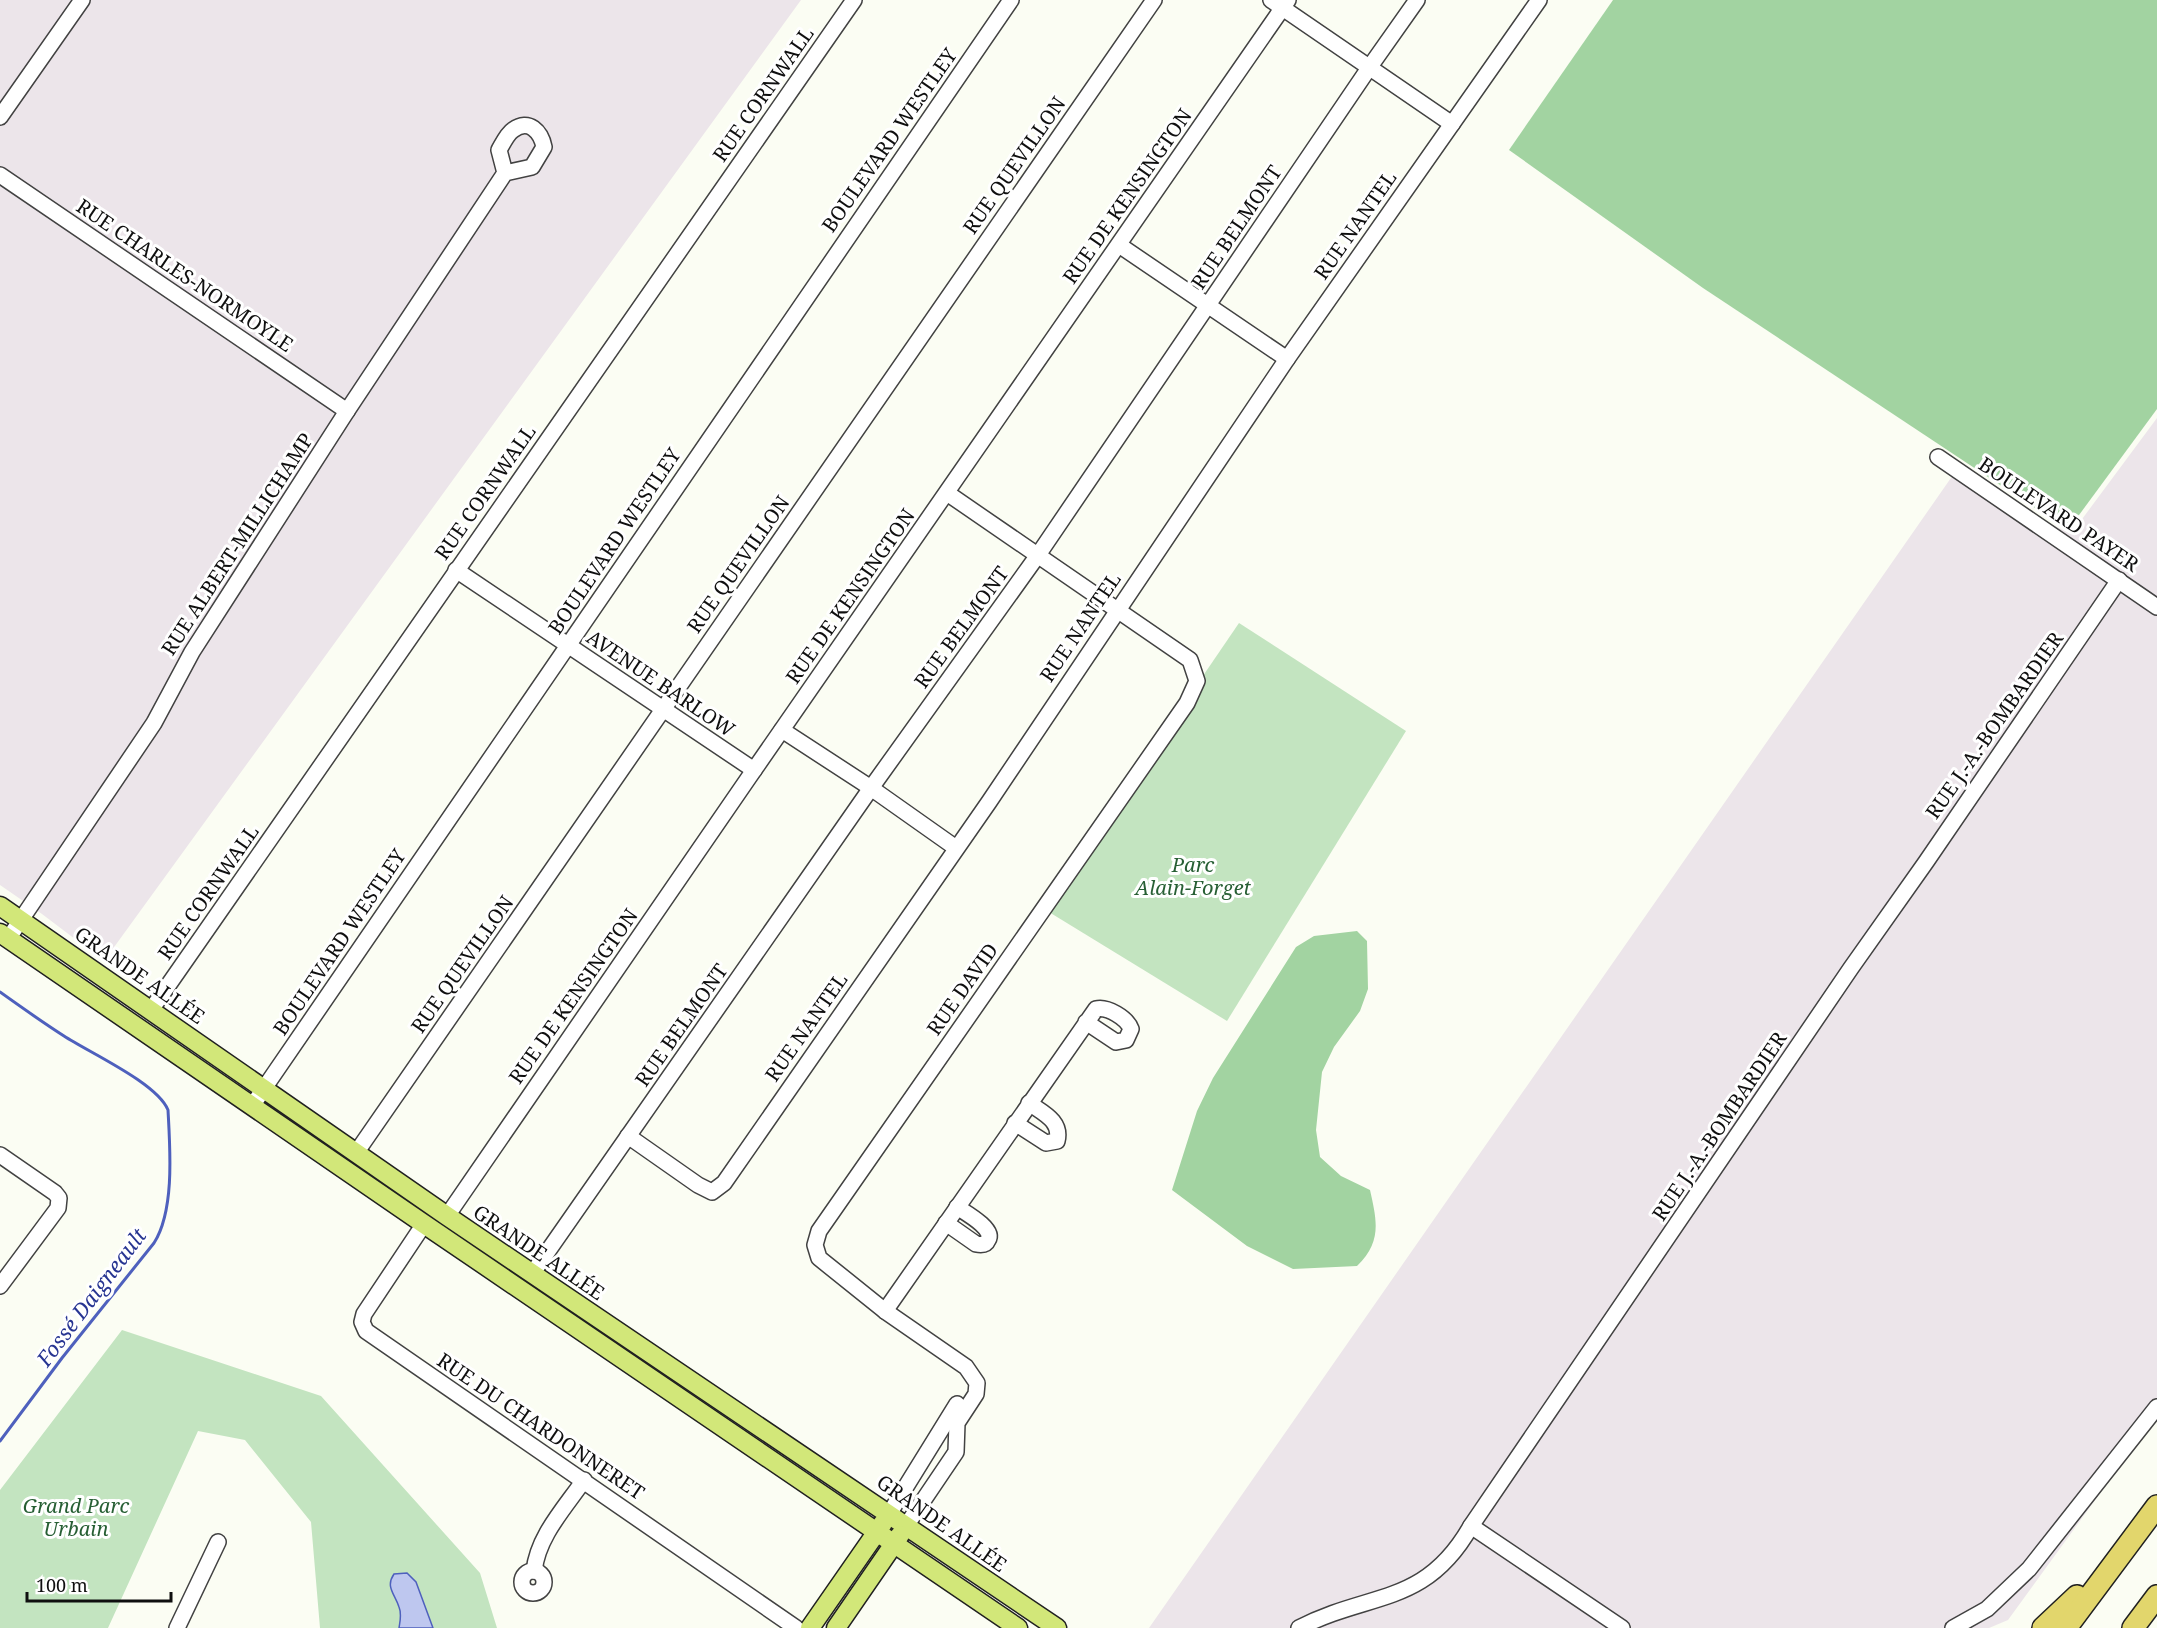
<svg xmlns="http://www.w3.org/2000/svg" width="2157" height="1628" font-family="'Noto Serif',serif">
	<rect width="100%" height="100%" fill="#fbfdf3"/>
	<!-- industrial -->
	<g fill="#ece5ea">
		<path d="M0,0H801L104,961L42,914L0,885Z"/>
		<path d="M2157,418V1415L2008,1620L1989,1628H1149L1953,475L2071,534Z"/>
	</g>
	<!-- green -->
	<g fill="#c3e4c0">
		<path d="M1239,623L1406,731L1227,1021L1044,909Z"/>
		<path d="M122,1330L321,1396L480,1573L497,1628H320L311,1522L245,1440L198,1431L108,1628H0V1490Z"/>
	</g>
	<!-- forest -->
	<g fill="#a2d3a1">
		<path d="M1613,0H2157V409L2068,530L1703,288L1509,150Z"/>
		<path d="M1357,931L1367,941L1368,989L1360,1011L1334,1047L1322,1072L1316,1130L1320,1157L1341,1176L1370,1190C1377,1221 1382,1242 1357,1266L1293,1269L1247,1246L1172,1190L1197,1111L1213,1078L1296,947L1314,936Z"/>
	</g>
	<!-- water -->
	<path fill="#bec7ef" stroke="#4e60bd" stroke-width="1.5" d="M407,1573L416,1582L433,1628H399C400,1621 402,1614 399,1607C395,1594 385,1587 394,1574Z"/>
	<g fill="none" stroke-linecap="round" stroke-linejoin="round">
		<!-- stream -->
		<path stroke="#4e60bd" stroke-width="3" d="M0,992C21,1007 42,1022 64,1036C90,1053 157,1083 168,1110C170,1148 175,1210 154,1243L62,1358L0,1441"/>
		<!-- minor casing -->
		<g stroke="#424242" stroke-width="18">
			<g id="minor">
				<path d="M1271,0L1452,124"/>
				<path d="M0,117L82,0"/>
				<path d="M0,175L347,411"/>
				<path d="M1119,245L1287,359"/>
				<path d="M1938,457L2157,607"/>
				<path d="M456,570L754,770"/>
				<path d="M782,730L871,788L956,848"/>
				<path d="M8,939L154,723L192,652L347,411L501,179L505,173L532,167L544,147C541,132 529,118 513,130C507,134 502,145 499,150L505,173"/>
				<path d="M151,1010L854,0"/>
				<path d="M252,1106L1011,0"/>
				<path d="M1015,1123L1046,1143L1057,1141C1062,1121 1043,1113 1029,1103"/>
				<path d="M628,1136L698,1185L712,1192L724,1183L989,802L1287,359L1539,0"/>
				<path d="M356,1153L1154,0"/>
				<path d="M0,1155L55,1193L59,1198L58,1208L0,1286"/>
				<path d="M447,1216L754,770L1288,0"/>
				<path d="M946,1223L976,1244C981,1245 986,1245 988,1240C995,1229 966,1213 957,1207"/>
				<path d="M424,1224L364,1314L362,1322L366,1331L796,1628"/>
				<path d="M532,1274L871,788L1038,555L1369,68L1417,0"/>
				<path d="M885,1311L1096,1009C1107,1006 1127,1018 1131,1029L1126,1040L1116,1042L1086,1022"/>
				<path d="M889,1514L957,1404"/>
				<path d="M906,1526L956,1452L957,1423L976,1394L977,1383L966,1367L885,1311L819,1258L815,1245L819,1231L1187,703L1197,681L1190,660L947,493"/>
				<path d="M1471,1526L1622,1628"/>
				<path d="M534,1571C538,1536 564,1509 584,1480"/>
				<circle cx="533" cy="1582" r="11"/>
				<path d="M177,1628L218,1542"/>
				<path d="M1299,1628C1370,1591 1425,1607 1471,1526L1851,968L1926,862L2119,580"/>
				<path d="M1953,1628L1987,1609L2029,1569L2157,1407"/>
			</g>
		</g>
		<!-- major casing -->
		<g stroke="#202020" stroke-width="21">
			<g id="major">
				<path d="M0,906L447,1216L1057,1628"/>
				<path d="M0,933L424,1224L1018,1628"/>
				<path d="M810,1628L883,1523"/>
				<path d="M836,1628L900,1535"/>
			</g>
		</g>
		<!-- highway casing -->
		<g stroke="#202020" stroke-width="24">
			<g id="highway">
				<path d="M2043,1628L2077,1596"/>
				<path d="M2066,1628L2157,1506"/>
				<path d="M2133,1628L2157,1596"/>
			</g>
		</g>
		<!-- minor -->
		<use href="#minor" stroke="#fff" stroke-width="15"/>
		<!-- major -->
		<use href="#major" stroke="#d2e779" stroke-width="18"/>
		<!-- highway -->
		<use href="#highway" stroke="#e2d66c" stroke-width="21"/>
	</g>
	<g text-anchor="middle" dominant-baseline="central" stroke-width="6" stroke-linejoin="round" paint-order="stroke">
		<!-- street labels -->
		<g font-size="20" fill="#0f0f0f" stroke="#fff">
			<text transform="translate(763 94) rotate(-55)">RUE CORNWALL</text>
			<text transform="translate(889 140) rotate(-55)">BOULEVARD WESTLEY</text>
			<text transform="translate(1014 165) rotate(-55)">RUE QUEVILLON</text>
			<text transform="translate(1127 196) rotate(-55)">RUE DE KENSINGTON</text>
			<text transform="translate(1355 225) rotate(-55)">RUE NANTEL</text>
			<text transform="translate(1236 227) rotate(-56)">RUE BELMONT</text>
			<text transform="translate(185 275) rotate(34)">RUE CHARLES-NORMOYLE</text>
			<text transform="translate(485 492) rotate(-55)">RUE CORNWALL</text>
			<text transform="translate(2059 514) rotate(34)">BOULEVARD PAYER</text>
			<text transform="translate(614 541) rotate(-56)">BOULEVARD WESTLEY</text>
			<text transform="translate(237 544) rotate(-57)">RUE ALBERT-MILLICHAMP</text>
			<text transform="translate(738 564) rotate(-55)">RUE QUEVILLON</text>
			<text transform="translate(850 596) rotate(-55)">RUE DE KENSINGTON</text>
			<text transform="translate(961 627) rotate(-54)">RUE BELMONT</text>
			<text transform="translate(1080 627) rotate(-56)">RUE NANTEL</text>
			<text transform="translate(661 683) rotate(34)">AVENUE BARLOW</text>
			<text transform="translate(1994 725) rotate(-55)">RUE J.-A.-BOMBARDIER</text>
			<text transform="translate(208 892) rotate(-55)">RUE CORNWALL</text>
			<text transform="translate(339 942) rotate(-56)">BOULEVARD WESTLEY</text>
			<text transform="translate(462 964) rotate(-55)">RUE QUEVILLON</text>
			<text transform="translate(140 975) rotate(35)">GRANDE ALLÉE</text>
			<text transform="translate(962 989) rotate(-55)">RUE DAVID</text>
			<text transform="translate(573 996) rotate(-55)">RUE DE KENSINGTON</text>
			<text transform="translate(681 1025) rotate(-55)">RUE BELMONT</text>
			<text transform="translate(806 1027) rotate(-55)">RUE NANTEL</text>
			<text transform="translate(1719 1126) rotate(-56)">RUE J.-A.-BOMBARDIER</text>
			<text transform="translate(539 1252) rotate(34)">GRANDE ALLÉE</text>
			<text transform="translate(541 1426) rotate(34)">RUE DU CHARDONNERET</text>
			<text transform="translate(942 1523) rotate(35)">GRANDE ALLÉE</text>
		</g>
		<!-- park labels -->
		<g font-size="20" font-style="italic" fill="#275f34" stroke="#fff">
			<text x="1193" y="864">Parc<tspan x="1193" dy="23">Alain-Forget</tspan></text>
			<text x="76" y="1505">Grand Parc<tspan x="76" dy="23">Urbain</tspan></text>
		</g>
		<!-- water labels -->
		<g font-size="21" font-style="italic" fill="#273592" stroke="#fff">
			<text transform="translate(91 1297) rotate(-53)">Fossé Daigneault</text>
		</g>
	</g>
	<!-- scale -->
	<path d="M27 1592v9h144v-9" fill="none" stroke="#0f0f0f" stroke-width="3"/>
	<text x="36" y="1592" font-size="18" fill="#0f0f0f" stroke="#ffffff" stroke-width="4.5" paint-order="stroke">100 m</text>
</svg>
